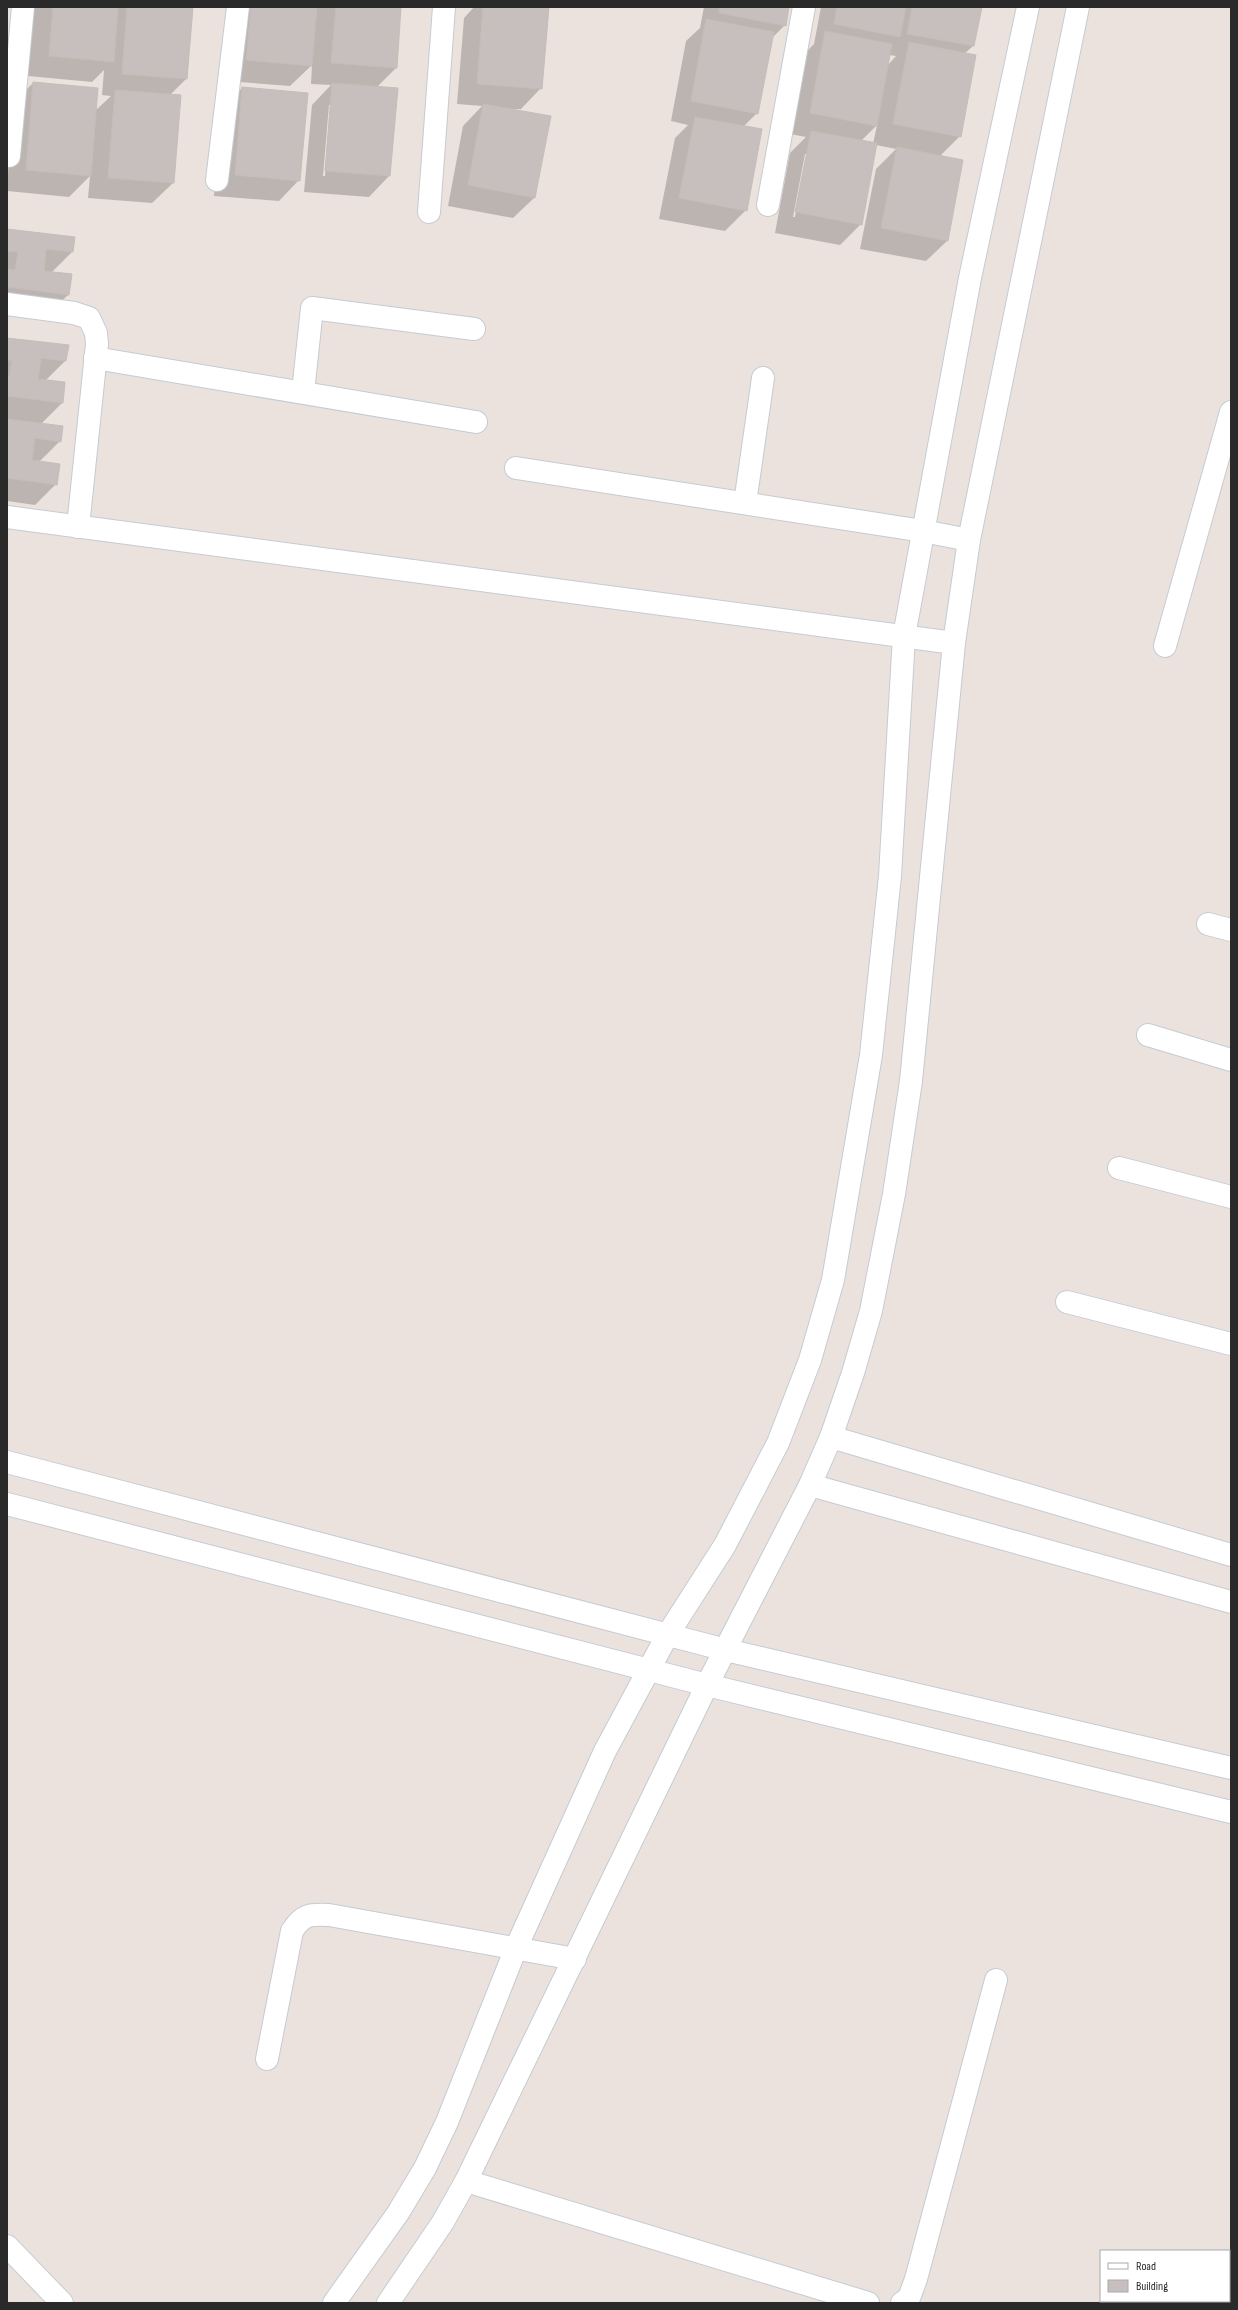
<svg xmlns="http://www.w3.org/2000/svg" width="1238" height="2310" font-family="'Sofia Sans Condensed',sans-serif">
	<rect width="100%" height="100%" fill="#ebe2dd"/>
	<!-- shadow -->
	<g fill="#0003" fill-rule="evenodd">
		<path d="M34,7H192L186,79L170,95L173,183L152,203L88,198L90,176L69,197L7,191L12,104L33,83L95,111L111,96L102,95L104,70L92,82L28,76Z"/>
		<path d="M232,7H400L396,68L376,88L396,89L389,176L369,197L304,192L312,105L331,85L311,84L312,65L290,86L226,81ZM329,105H331L325,176H323Z"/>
		<path d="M474,7H548L541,88L521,109H512L534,198L513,218L448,206L463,126L482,106L457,104L464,18Z"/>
		<path d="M704,7H788L785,25L771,39L757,113L743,127L746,210L725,231L659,219L675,138L688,125L671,121L686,41L700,28Z"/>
		<path d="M821,7H980L973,46L964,54L960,136L940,156L947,241L926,261L860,249L876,169L896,149L876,145L861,224L840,245L775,233L790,153L806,137L790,134L805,53L814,44ZM889,55L896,56L888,65ZM877,125L873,144L860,141L862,140ZM805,154H807L795,217H793Z"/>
		<path d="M242,88L299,180L279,201L214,196L222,109Z"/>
		<path d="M7,230L74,238L72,252L51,273L68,295L47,315L7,310Z"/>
		<path d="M7,339L66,360L45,381L62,403L40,425L60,441L39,462L56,484L35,505L7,501Z"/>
	</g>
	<!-- building -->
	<g fill="#c6bfbd" stroke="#c6bdb7">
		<path d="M53,7H118L114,62L49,56Z"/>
		<path d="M127,7H193L187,79L122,74Z"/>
		<path d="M251,7H317L312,66L246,60Z"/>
		<path d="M336,7H401L397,68L331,63Z"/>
		<path d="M483,7H549L542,89L477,84Z"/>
		<path d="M720,7H789L786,26L719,13Z"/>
		<path d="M837,7H906L900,37L834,24Z"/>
		<path d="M912,7H982L974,46L907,34Z"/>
		<path d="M706,19L774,32L758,114L691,101Z"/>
		<path d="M825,31L892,44L877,126L810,113Z"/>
		<path d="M909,42L976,55L961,137L893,124Z"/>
		<path d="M33,82L98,88L91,176L26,170Z"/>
		<path d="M332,83L398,88L390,176L325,171Z"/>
		<path d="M242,87L308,93L300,181L235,175Z"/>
		<path d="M115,90L181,95L174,183L108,178Z"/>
		<path d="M483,104L551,116L535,198L468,185Z"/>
		<path d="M695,117L762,129L747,211L679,198Z"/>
		<path d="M811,131L877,143L862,225L795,212Z"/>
		<path d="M897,147L963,160L948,241L881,228Z"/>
		<path d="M7,229L75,237L73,252L46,249L44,271L72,274L69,295L7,287V269L15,270L18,252L7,251Z"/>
		<path d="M7,338L69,345L66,361L41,358L38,379L65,382L63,403L7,396V377H9L12,360H7Z"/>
		<path d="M7,419L63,426L61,442L35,438L32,460L60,464L57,485L7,478Z"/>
	</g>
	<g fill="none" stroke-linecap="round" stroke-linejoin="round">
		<!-- street casing -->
		<g stroke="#c5cbd2" stroke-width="24">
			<g id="street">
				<path d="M9,156L23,7"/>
				<path d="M217,180L238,7"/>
				<path d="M768,205L804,7"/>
				<path d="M429,212L444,7"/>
				<path d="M7,304L74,313L89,318L96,333L97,344L78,527"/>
				<path d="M95,358L476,422"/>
				<path d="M303,392L312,308L474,329"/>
				<path d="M516,468L923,531L969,540"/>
				<path d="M745,503L763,378"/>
				<path d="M7,517L954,643"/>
				<path d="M1165,646L1231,412"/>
				<path d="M1208,924L1231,930"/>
				<path d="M1148,1035L1231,1060"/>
				<path d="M1119,1168L1231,1197"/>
				<path d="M1067,1302L1231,1344"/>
				<path d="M831,1437L1231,1555"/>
				<path d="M7,1462L726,1650L1231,1768"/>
				<path d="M810,1485L1231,1602"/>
				<path d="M7,1504L707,1685L1231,1812"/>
				<path d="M267,2059L292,1931C303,1914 310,1914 329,1915L575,1959"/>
				<path d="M466,2181L868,2303"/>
				<path d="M7,2246L62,2303"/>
				<path d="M334,2303L398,2213L425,2168L447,2122L516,1948L605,1751L668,1634L725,1545L778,1443L810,1360L833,1280L871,1055L890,876L904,636L970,278L1028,7"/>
				<path d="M388,2303L443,2222L466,2181L707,1685L810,1485L831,1437L853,1373L871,1311L894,1194L911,1081L954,643L969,540L1078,7"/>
				<path d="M902,2303L909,2298L916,2279L996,1980"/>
			</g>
		</g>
		<!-- street -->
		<use href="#street" stroke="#fff" stroke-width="22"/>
	</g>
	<!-- border -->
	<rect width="1238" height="2310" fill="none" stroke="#2a2a2a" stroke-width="16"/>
	<!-- legend -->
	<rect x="1100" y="2250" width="130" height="52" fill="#ffffff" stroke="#aaaaaa"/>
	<rect x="1108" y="2263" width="20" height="6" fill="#ffffff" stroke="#aaaaaa"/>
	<text x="1136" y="2270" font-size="12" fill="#2a2a2a">Road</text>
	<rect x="1108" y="2280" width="20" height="12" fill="#c6bfbd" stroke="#aaaaaa"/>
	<text x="1136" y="2290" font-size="12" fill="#2a2a2a">Building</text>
</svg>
